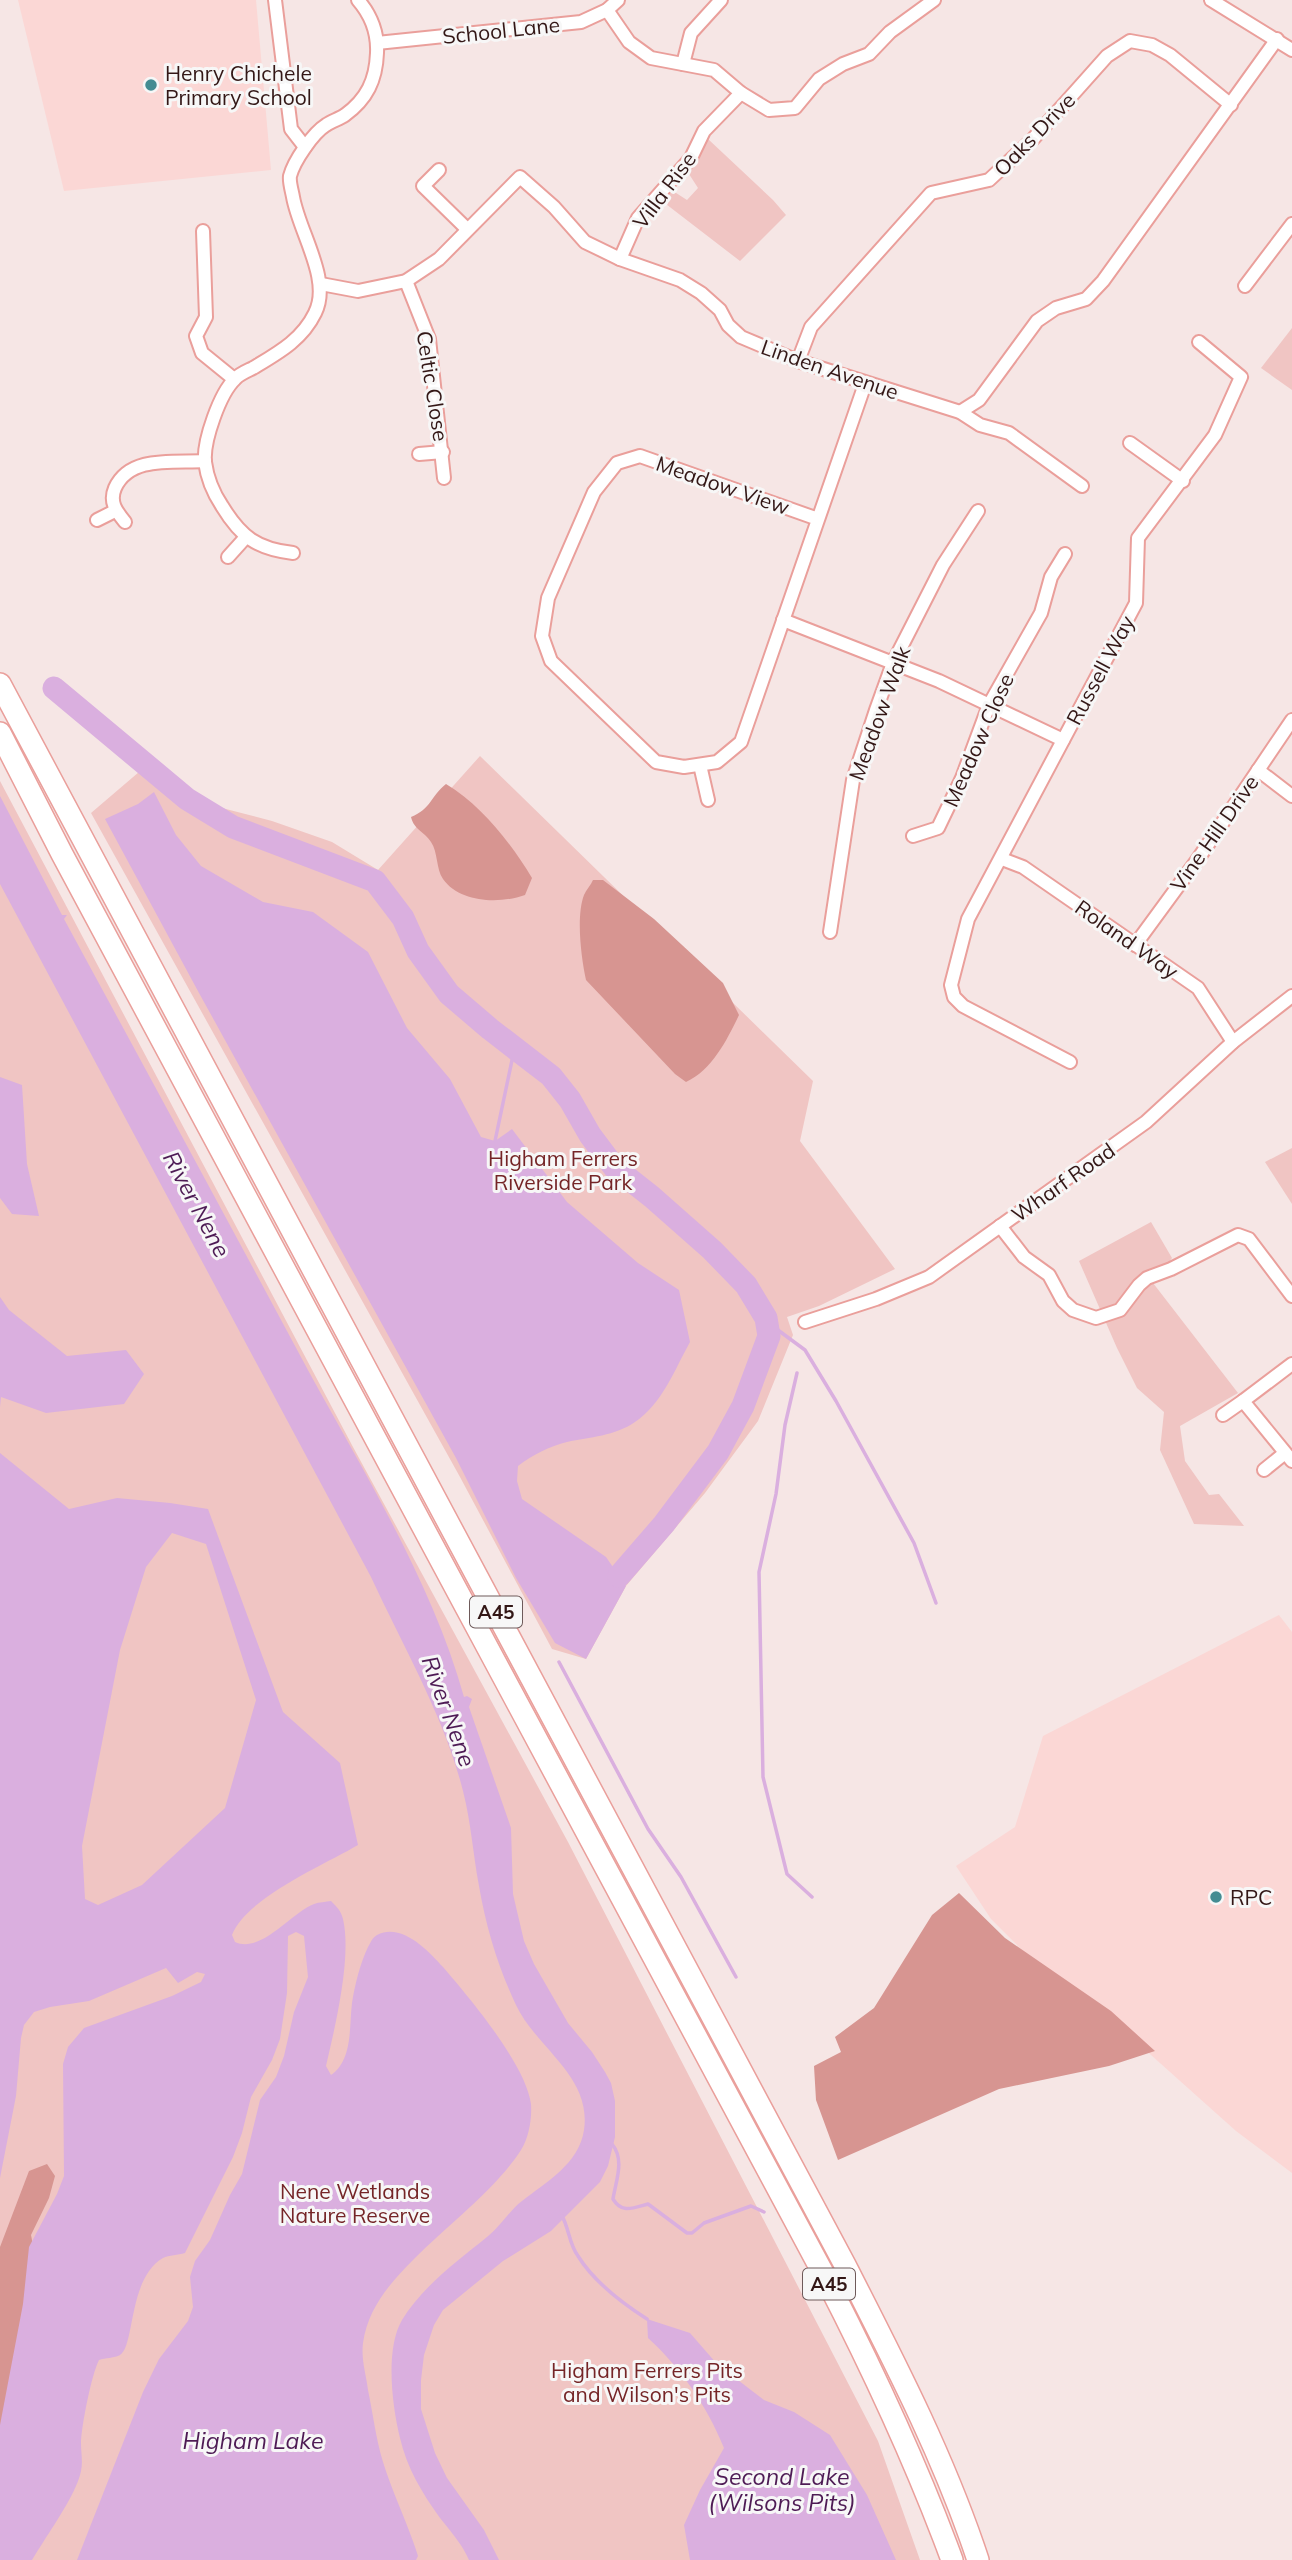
<svg xmlns="http://www.w3.org/2000/svg" width="1292" height="2560" font-family="Mulish,sans-serif">
	<rect width="100%" height="100%" fill="#f6e6e5"/>
	<!-- built -->
	<g fill="#fbd7d5">
		<path d="M18,0H256L271,170L64,191Z"/>
		<path d="M1279,1615L1292,1632V2173L1236,2131L1151,2055L1102,2007L1025,1953L991,1919L956,1866L1015,1827L1043,1736Z"/>
	</g>
	<!-- green -->
	<g fill="#f0c5c3">
		<path d="M708,139L773,200L786,215L740,261L662,201L673,191L687,200L698,188L689,174Z"/>
		<path d="M1292,328V390L1261,368Z"/>
		<path d="M480,756L813,1081L800,1141L895,1269L819,1306L787,1317L793,1335L758,1421L705,1493L626,1586L586,1659L552,1649L460,1477L91,813L146,766L187,799L272,821L332,842L378,870Z"/>
		<path d="M0,781L353,1447L568,1842L878,2441L920,2560H0Z"/>
		<path d="M1292,1148V1204L1265,1162Z"/>
		<path d="M1151,1222L1172,1258L1153,1283L1238,1393L1180,1426L1185,1461L1209,1495L1219,1494L1244,1526L1194,1524L1160,1450L1164,1412L1137,1388L1117,1348L1079,1261Z"/>
	</g>
	<!-- forest -->
	<g fill="#d79591">
		<path d="M446,784C481,805 511,843 532,878L525,895C500,904 460,903 443,879C436,869 438,852 431,842C424,831 414,830 411,817C431,809 431,796 446,784Z"/>
		<path d="M593,880H603L654,919L723,983L739,1015C727,1040 712,1070 686,1082L675,1074L586,980C581,957 576,916 584,895C586,890 591,885 593,880Z"/>
		<path d="M959,1893L1005,1938L1111,2011L1155,2051L1109,2066L999,2089L838,2160L816,2100L814,2066L841,2052L835,2037L874,2008L932,1915Z"/>
		<path d="M47,2164L55,2176L49,2198L31,2235L38,2271L0,2526V2247L29,2171Z"/>
	</g>
	<!-- water -->
	<g fill="#daafdf" fill-rule="evenodd">
		<path d="M154,792L176,835L201,866L263,902L313,912L368,952L407,1028L450,1079L481,1137L495,1141L512,1129L567,1202L638,1263L679,1290L690,1342C675,1369 662,1404 635,1422C615,1436 590,1437 567,1442C550,1446 532,1455 518,1466L517,1481L522,1499L606,1557L626,1586L586,1659L555,1643L516,1578L456,1458L199,993L105,819L138,804Z"/>
		<path d="M0,796L62,915H67L64,919C146,1070 228,1221 309,1372C365,1474 433,1585 464,1697L467,1696L472,1699L469,1707L511,1828L513,1894L524,1941L534,1964L568,2023L592,2052L605,2072L611,2083L615,2101V2137L608,2166L600,2182L551,2231L503,2261L443,2310L434,2325L424,2355L421,2380V2409L435,2453L447,2478L484,2530L499,2560H469C462,2544 451,2532 440,2518C422,2493 407,2468 400,2438C392,2406 385,2349 402,2320C423,2286 456,2262 487,2237C500,2227 509,2211 522,2201C546,2182 579,2164 584,2130C592,2076 536,2048 516,2005C498,1967 486,1927 479,1886C473,1854 471,1822 463,1791C444,1716 403,1646 371,1577L0,884Z"/>
		<path d="M0,1077L22,1085L27,1164L39,1216L12,1214L0,1198Z"/>
		<path d="M0,1297L9,1310L67,1356L126,1350L144,1374L124,1404L46,1413L1,1397L0,1407Z"/>
		<path d="M0,1453L69,1509L117,1498L170,1503L208,1509L283,1712L340,1763L358,1845C324,1865 246,1898 232,1935L235,1942C261,1954 291,1913 314,1904C319,1902 326,1902 331,1901C337,1907 341,1911 343,1919C352,1957 335,2027 326,2066L331,2075C353,2060 349,2027 352,2003C355,1984 360,1964 368,1947C371,1942 372,1938 377,1935C401,1922 428,1950 443,1967C469,1997 526,2065 531,2104C532,2119 529,2137 521,2150C496,2189 448,2225 414,2259C390,2283 368,2308 363,2343C361,2360 366,2373 368,2390C373,2414 376,2439 383,2462C393,2494 408,2524 418,2556L416,2560H77L143,2392L159,2359L188,2321L193,2307L190,2277L195,2261L210,2240L230,2195L242,2174L260,2100L276,2077L284,2056L294,2012L308,1977L304,1936L296,1932L288,1936L287,1993L280,2039L272,2060L251,2097L242,2133L233,2157L185,2253C178,2255 169,2255 163,2258C128,2278 135,2346 120,2355C115,2358 105,2358 99,2360C92,2373 81,2427 81,2444C81,2452 83,2462 81,2471C76,2496 46,2536 32,2560H0V2425L23,2304L29,2247L57,2194L64,2176L63,2064L68,2047L84,2028L172,1996L201,1982L205,1974L197,1972L178,1983L166,1968L89,2001L50,2007L34,2012L24,2025L21,2038L16,2096L0,2178ZM172,1533L206,1544L256,1700L225,1808L142,1885L98,1905L85,1899L82,1846L120,1650L146,1567Z"/>
		<path d="M647,2319L690,2333L717,2364L764,2400L794,2412L830,2435L867,2495L896,2560H690L684,2525L700,2490L724,2448C707,2406 681,2368 648,2338Z"/>
	</g>
	<g fill="none" stroke-linecap="round" stroke-linejoin="round">
		<!-- stream -->
		<g stroke="#daafdf" stroke-width="3.5">
			<path d="M495,1141L515,1046"/>
			<path d="M767,1322L805,1350L836,1401L914,1543L936,1603"/>
			<path d="M797,1373L785,1425L776,1494L759,1572L763,1777L787,1874L812,1897"/>
			<path d="M559,1662L648,1829L681,1877L736,1977"/>
			<path d="M612,2144C625,2160 616,2180 613,2199C622,2214 633,2208 648,2204L687,2233H692L704,2223L751,2206L764,2212"/>
			<path d="M562,2216C569,2228 569,2244 578,2256C594,2282 622,2303 647,2319"/>
		</g>
		<!-- river -->
		<path stroke="#daafdf" stroke-width="23" d="M54,688L187,799L233,827L375,881L403,918L418,951L449,994L490,1029L551,1076L570,1100L590,1135L614,1167L652,1197L712,1250L746,1285L766,1318L769,1336L743,1406L718,1452L664,1524L619,1576"/>
		<!-- minor casing -->
		<g stroke="#ea9f9b" stroke-width="16">
			<g id="minor">
				<path d="M275,0L291,129L305,147"/>
				<path d="M1211,0L1292,50"/>
				<path d="M607,10L629,42L651,58L714,70L741,93L769,110L795,108L819,79L843,64L869,54L890,32L934,0"/>
				<path d="M377,43L581,22L607,10L618,0"/>
				<path d="M683,64L691,33L721,0"/>
				<path d="M439,170L423,186L467,229"/>
				<path d="M203,231L206,317L196,336L202,353L234,379"/>
				<path d="M620,259L638,218L691,158L704,131L741,93"/>
				<path d="M406,281L429,339L444,478"/>
				<path d="M321,284L358,291L406,281L439,259L520,177L554,207L585,242L620,259L680,280L701,293L720,310L728,325L741,337L798,361L960,412L980,425L1009,433L1082,486"/>
				<path d="M1245,286L1292,224"/>
				<path d="M798,361L811,327L931,193L989,180L1033,139L1107,56L1130,41L1152,45L1170,55L1231,105"/>
				<path d="M960,412L979,400L1037,321L1056,308L1086,299L1103,281L1277,39"/>
				<path d="M1130,443L1183,481"/>
				<path d="M419,454L443,452"/>
				<path d="M818,519L640,456L617,463L594,492L548,598L542,636L551,661L656,762L684,767L717,762L741,742L865,384"/>
				<path d="M97,520L115,511"/>
				<path d="M125,522C116,511 109,502 115,488C130,455 174,463 205,461"/>
				<path d="M293,553C257,549 241,537 222,506C214,494 207,477 205,462C203,441 220,393 235,379C239,374 247,371 253,368C278,353 302,340 315,313C332,280 299,232 293,197C292,191 289,182 290,176C294,161 313,133 326,125C332,121 339,119 345,115C367,99 376,80 377,53C378,32 371,15 358,0"/>
				<path d="M228,557L246,537"/>
				<path d="M783,620L939,681L1063,740"/>
				<path d="M700,765L708,800"/>
				<path d="M1258,770L1292,796"/>
				<path d="M913,836L938,828L962,778L989,705L1041,613L1051,577L1065,554"/>
				<path d="M1002,859L1023,867L1198,988L1233,1042"/>
				<path d="M830,932L853,780L876,710L893,663L943,565L978,511"/>
				<path d="M1135,945L1198,859L1292,720"/>
				<path d="M1070,1062L963,1006L954,997L951,985L968,919L1136,603L1138,538L1215,435L1241,377L1199,342"/>
				<path d="M1000,1226L1024,1257L1049,1275L1063,1301L1073,1310L1096,1318L1120,1310L1139,1285L1147,1278L1171,1269L1238,1235L1249,1239L1292,1296"/>
				<path d="M805,1322L876,1299L929,1277L1146,1122L1233,1042L1292,996"/>
				<path d="M1292,1364L1243,1401L1292,1461"/>
				<path d="M1223,1415L1243,1401"/>
				<path d="M1264,1470L1285,1453"/>
			</g>
		</g>
		<!-- trunk casing -->
		<g stroke="#ea9f9b" stroke-width="24">
			<g id="trunk">
				<path d="M0,684L845,2265C894,2361 944,2457 978,2560"/>
				<path d="M0,733L62,854L824,2275C872,2368 916,2462 952,2560"/>
			</g>
		</g>
		<!-- minor -->
		<use href="#minor" stroke="#fff" stroke-width="12"/>
		<!-- trunk -->
		<use href="#trunk" stroke="#fff" stroke-width="21"/>
	</g>
	<!-- markers -->
	<g fill="#448c92" stroke="#f7f7f7" stroke-width="2.5">
		<circle cx="151" cy="85" r="7"/>
		<circle cx="1216" cy="1897" r="7"/>
	</g>
	<g text-anchor="middle" dominant-baseline="central" stroke-width="6" stroke-linejoin="round" paint-order="stroke">
		<!-- shield labels -->
		<g fill="#f7f7f7" stroke="#6e5a5a" stroke-width="2">
			<rect x="470" y="1596.5" width="52" height="31" rx="5"/>
			<rect x="803" y="2268.5" width="52" height="31" rx="5"/>
		</g>
		<g font-size="19" font-weight="bold" fill="#331716">
			<text x="496" y="1612">A45</text>
			<text x="829" y="2284">A45</text>
		</g>
		<!-- street labels -->
		<g font-size="21" fill="#331716" stroke="#f7f7f7">
			<text transform="translate(501 30) rotate(-6)">School Lane</text>
			<text transform="translate(1034 134) rotate(-46)">Oaks Drive</text>
			<text transform="translate(664 190) rotate(-53)">Villa Rise</text>
			<text transform="translate(830 369) rotate(19)">Linden Avenue</text>
			<text transform="translate(433 386) rotate(81)">Celtic Close</text>
			<text transform="translate(723 485) rotate(19)">Meadow View</text>
			<text transform="translate(1100 670) rotate(-62)">Russell Way</text>
			<text transform="translate(879 713) rotate(-70)">Meadow Walk</text>
			<text transform="translate(978 740) rotate(-66)">Meadow Close</text>
			<text transform="translate(1214 833) rotate(-55)">Vine Hill Drive</text>
			<text transform="translate(1127 939) rotate(35)">Roland Way</text>
			<text transform="translate(1063 1182) rotate(-35)">Wharf Road</text>
		</g>
		<!-- poi labels -->
		<g font-size="21" fill="#331716" stroke="#f7f7f7" text-anchor="start">
			<text x="165" y="73">Henry Chichele<tspan x="165" dy="24">Primary School</tspan></text>
			<text x="1230" y="1897">RPC</text>
		</g>
		<!-- park labels -->
		<g font-size="21" fill="#752527" stroke="#f7f7f7">
			<text x="563" y="1158">Higham Ferrers<tspan x="563" dy="24">Riverside Park</tspan></text>
			<text x="355" y="2191">Nene Wetlands<tspan x="355" dy="24">Nature Reserve</tspan></text>
			<text x="647" y="2370">Higham Ferrers Pits<tspan x="647" dy="24">and Wilson's Pits</tspan></text>
		</g>
		<!-- water labels -->
		<g font-size="23" font-style="italic" fill="#4e1b55" stroke="#f7f7f7">
			<text transform="translate(197 1204) rotate(62)">River Nene</text>
			<text transform="translate(449 1711) rotate(70)">River Nene</text>
			<text x="253" y="2440">Higham Lake</text>
			<text x="782" y="2476">Second Lake<tspan x="782" dy="26">(Wilsons Pits)</tspan></text>
		</g>
	</g>
</svg>
